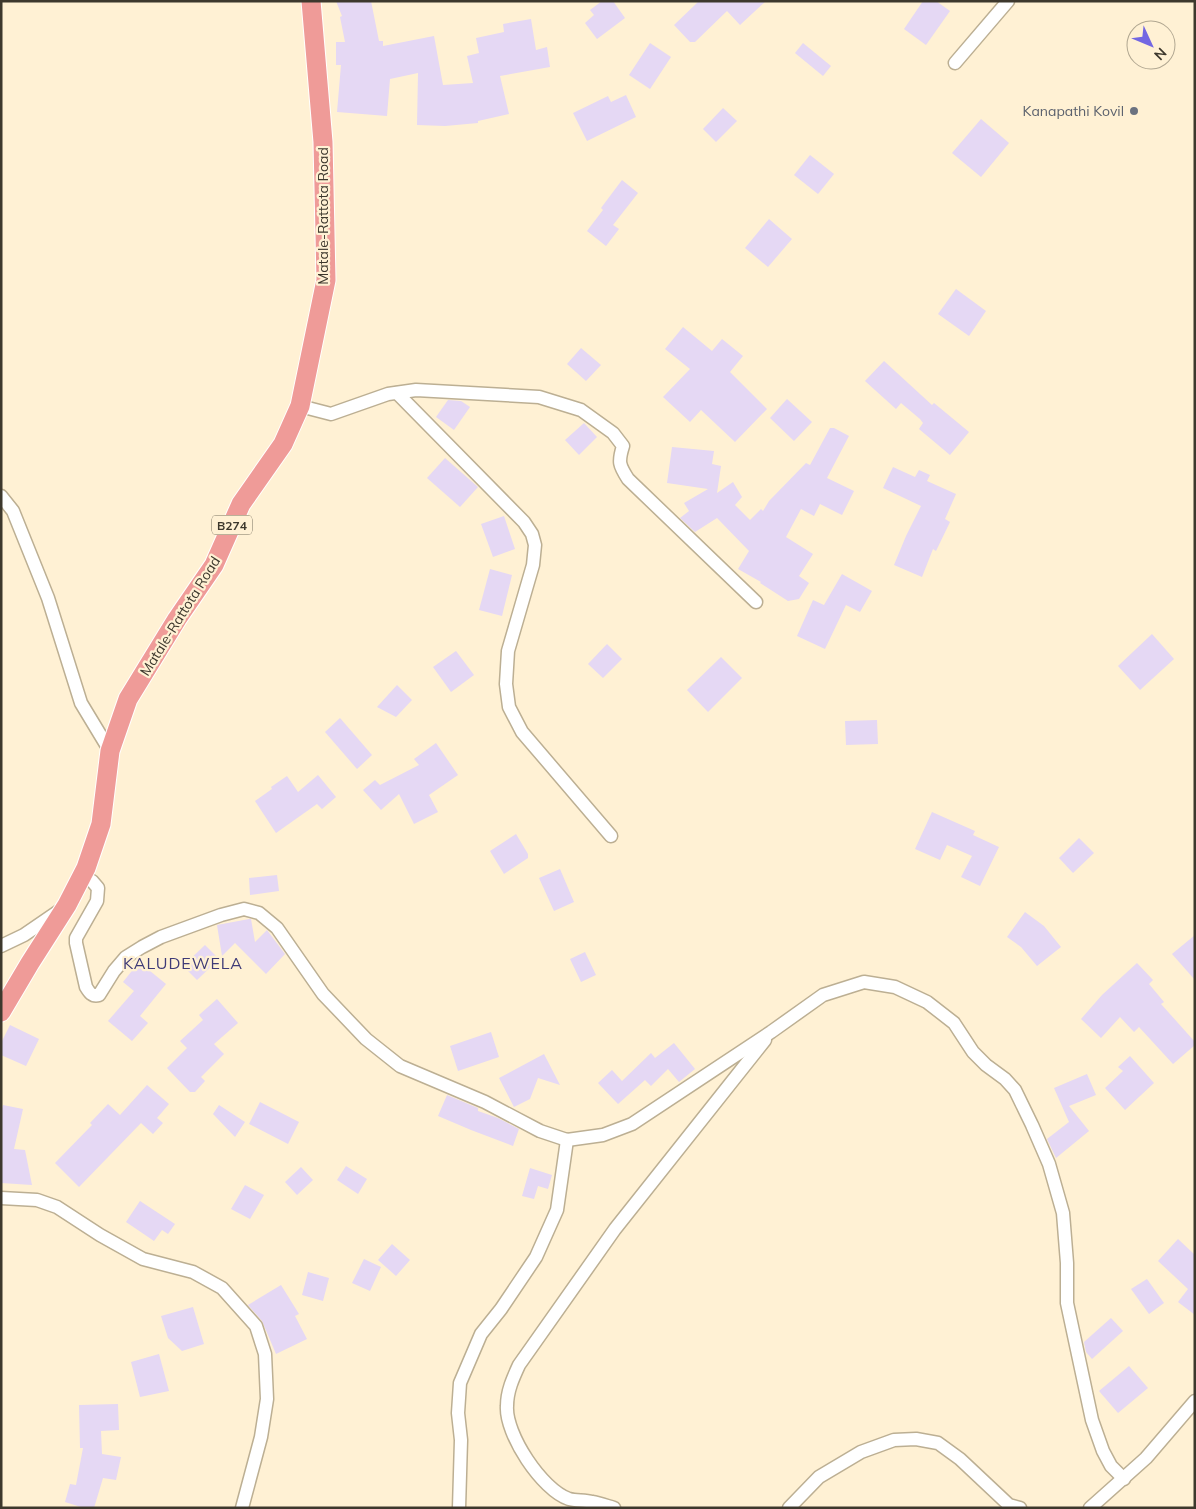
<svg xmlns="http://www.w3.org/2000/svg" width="1196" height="1509" font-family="Mulish,sans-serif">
	<rect width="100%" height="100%" fill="#fff1d4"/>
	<!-- building -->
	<g fill="#e5d8f4">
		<path d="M336,1H371L379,41H383V46L434,36L443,85L473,83L467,56L479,53L476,38L504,32L503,24L531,19L536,50L547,47L550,67L500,76L509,114L478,121V123L445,126L417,125L418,73L390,79L387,116L337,112L341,65H336V42H345L340,17L342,16Z"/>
		<path d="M602,1H613L625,18L597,39L585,23L594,15L590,10Z"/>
		<path d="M699,1H766L740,25L727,11L695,42H690L674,25Z"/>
		<path d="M923,1H936L950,11L926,45L904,29Z"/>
		<path d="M650,43L671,57L650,89L629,75Z"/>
		<path d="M803,43L831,66L823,76L795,53Z"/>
		<path d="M626,95L636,117L587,141L573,113L608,96L611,102Z"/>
		<path d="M723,108L737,121L716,142L703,129Z"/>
		<path d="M981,119L1009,143L981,177L952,153Z"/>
		<path d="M810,155L834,174L818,194L794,175Z"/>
		<path d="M622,180L638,193L613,225L619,229L606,246L587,231L603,210L601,208Z"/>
		<path d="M769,219L792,239L768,267L745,248Z"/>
		<path d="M956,289L986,311L969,336L938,314Z"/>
		<path d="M683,327L712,351L722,339L743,356L730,372L767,409L735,442L701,410L690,422L663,397L690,369L665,349Z"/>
		<path d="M581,348L601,365L586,381L567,364Z"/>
		<path d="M884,361L932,405L934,403L969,432L950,455L919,429L923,423L920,419L901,403L896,409L865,381Z"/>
		<path d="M787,399L812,422L794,441L770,418Z"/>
		<path d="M448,400L461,401L470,407L454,430L436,417Z"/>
		<path d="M584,423L597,437L579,455L565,440Z"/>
		<path d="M830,428H834L849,436L827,478L854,491L842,515L820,504L814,516L801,509L786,537L813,554L799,576L809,583L799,599L788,601L760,583L761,582L738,569L749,551L717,518L695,532L680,518L689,511L684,503L708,489L667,483L672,447L714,451L712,464L721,466L717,493L733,482L742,497L735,505L750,520L761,509L763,511L769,501L806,463L810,465Z"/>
		<path d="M445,458L478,487L460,507L427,478Z"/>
		<path d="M893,467L915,477L919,470L930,475L927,481L956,494L945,519L950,522L936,551L933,549L922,577L894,565L906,536L921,506L883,488Z"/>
		<path d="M504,516L515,549L493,557L481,524Z"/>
		<path d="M490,569L512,575L502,616L479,610Z"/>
		<path d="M842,574L872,591L860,612L846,605L825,649L797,636L813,600L824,605Z"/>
		<path d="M1152,634L1174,659L1140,690L1118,666Z"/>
		<path d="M607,644L622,659L603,678L588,664Z"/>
		<path d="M456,651L474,675L451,692L433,667Z"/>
		<path d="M721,657L742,678L708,712L687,690Z"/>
		<path d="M397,685L412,700L396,717L377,707Z"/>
		<path d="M340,718L372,755L357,769L325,732Z"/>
		<path d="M877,720L878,744L846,745L845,721Z"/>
		<path d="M436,743L458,775L429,795L438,812L414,824L399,794L381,810L363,790L375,780L380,785L419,765L414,759Z"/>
		<path d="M318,775L336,797L322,809L317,804L276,833L255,801L272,789L271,787L287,776L298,792Z"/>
		<path d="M932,812L975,831L973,835L999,847L980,886L961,877L972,856L947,845L940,860L915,849Z"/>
		<path d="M516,834L528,854V858L504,874L490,851Z"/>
		<path d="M1079,838L1094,853L1073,873L1059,858Z"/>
		<path d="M560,869L574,902L554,911L539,878Z"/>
		<path d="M277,875L279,891L250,895L249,878Z"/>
		<path d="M1025,912L1044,926L1061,947L1037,966L1021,947L1007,937Z"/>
		<path d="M249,919H251L255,942L267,930L285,954L266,974L235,943L222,956L217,925Z"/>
		<path d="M1195,935V980L1172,954Z"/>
		<path d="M205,945L219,959L197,980L183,966Z"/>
		<path d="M585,952L596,975L581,982L570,959Z"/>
		<path d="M139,962L166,984L140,1016L148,1023L132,1041L108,1021L134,991L123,982Z"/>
		<path d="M1137,963L1153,980L1149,984L1164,1002L1161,1004L1195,1042V1045L1173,1064L1139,1027L1134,1032L1120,1017L1101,1038L1081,1019L1102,995Z"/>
		<path d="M217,999L238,1023L214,1044L224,1054L201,1077L205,1081L195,1092H190L167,1068L187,1048L180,1041L203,1020L199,1015Z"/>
		<path d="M10,1025L39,1039L26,1066L1,1055V1043Z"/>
		<path d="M491,1032L499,1057L458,1071L450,1046Z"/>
		<path d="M674,1043L695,1069L679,1082L668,1069L651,1086L645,1080L618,1104L598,1083L612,1070L622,1081L651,1053L655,1058Z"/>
		<path d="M544,1054L560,1085L538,1078L530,1099L514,1107L499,1078Z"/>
		<path d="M1130,1056L1154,1083L1125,1110L1105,1088L1123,1071L1118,1067Z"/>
		<path d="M1087,1074L1096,1095L1069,1106L1089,1131L1056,1158L1047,1139L1069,1122L1054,1088Z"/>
		<path d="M147,1085L169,1104L157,1118L163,1123L153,1134L141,1123L79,1187L55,1163L92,1125L90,1123L108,1104L120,1115Z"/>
		<path d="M447,1095L478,1108V1111L498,1118L519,1129L513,1146L471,1130L438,1116Z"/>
		<path d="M260,1102L299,1122L288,1144L249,1124Z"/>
		<path d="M3,1105L23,1109L14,1149L25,1150L32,1185L1,1183V1112Z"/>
		<path d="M219,1105L245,1122L235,1137L213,1114Z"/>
		<path d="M346,1166L367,1179L358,1194L337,1180Z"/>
		<path d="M301,1167L313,1180L297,1195L285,1182Z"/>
		<path d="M530,1168L552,1175L548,1189L538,1186L534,1199L522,1196Z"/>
		<path d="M245,1185L264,1195L250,1219L231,1209Z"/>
		<path d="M140,1201L175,1224L168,1234L162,1230L154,1241L126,1222Z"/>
		<path d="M1178,1239L1195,1255V1315L1178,1302L1188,1289L1158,1261Z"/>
		<path d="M392,1244L410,1260L396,1276L378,1260Z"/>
		<path d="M364,1259L381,1267L370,1291L352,1283Z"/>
		<path d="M308,1272L329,1278L323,1301L302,1295Z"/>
		<path d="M1147,1279L1164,1303L1149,1314L1131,1289Z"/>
		<path d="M281,1285L299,1314L295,1316L307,1339L276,1354L262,1321L248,1305Z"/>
		<path d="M193,1307L204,1344L182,1351L168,1338L161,1316Z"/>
		<path d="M1111,1318L1123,1331L1092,1359L1086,1352L1084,1342Z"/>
		<path d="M159,1354L169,1391L140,1397L131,1362Z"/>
		<path d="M1129,1366L1148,1388L1118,1413L1099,1391Z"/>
		<path d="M118,1404L119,1430L101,1431L102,1454L121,1457L116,1480L103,1478L94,1508H84L65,1502L70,1484L76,1485L83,1448H80L79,1405Z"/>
	</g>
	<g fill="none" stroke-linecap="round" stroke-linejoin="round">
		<!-- minor casing -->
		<g stroke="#bcaf93" stroke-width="15">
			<g id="minor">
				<path d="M955,63L1008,1"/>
				<path d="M397,393L524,522L532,534L535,545L533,565L508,651L506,684L509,707L522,732L611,836"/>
				<path d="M300,406L331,414L388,394L416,390L539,397L581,410L613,433L623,446C618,462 619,465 628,479L756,602"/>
				<path d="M1,496L13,511L48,598L81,703L110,751"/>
				<path d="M81,877L92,881L98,888L97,901L76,938V943L86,987C89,992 92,997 99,995L114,971L126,957L142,947L161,937L221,915L244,909L259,913L277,928L323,994L366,1039L400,1066L485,1102L540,1131L567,1140L603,1135L632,1124L771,1032L823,995L864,982L895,987L927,1002L954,1023L973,1052L986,1065L1005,1079L1015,1090L1032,1125L1049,1164L1063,1213L1067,1263V1303L1092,1420L1103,1451L1111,1466L1124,1479"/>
				<path d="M1,946L24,935L59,911"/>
				<path d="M1,1198L37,1200L57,1207L100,1235L143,1259L193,1272L222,1288L256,1326L265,1354L267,1399L261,1437L242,1508"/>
				<path d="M459,1508L461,1440L458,1413L460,1383L481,1334L501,1309L536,1257L557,1210L567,1140"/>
				<path d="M614,1508C607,1506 599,1503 592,1502C585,1500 576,1501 569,1499C542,1490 505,1434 507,1406C507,1391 513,1378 519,1365L615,1229L765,1040"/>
				<path d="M789,1508L819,1477L861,1452L894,1440L916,1439L938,1443L960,1459L1009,1505L1020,1508"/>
				<path d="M1090,1508L1146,1458L1195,1401"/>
			</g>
		</g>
		<!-- primary casing -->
		<g stroke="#fff" stroke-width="21">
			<path id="primary" d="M1,1012L30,963L67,905L86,868L101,824L110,751L128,699L177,619L214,565L241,504L283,444L300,406L326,280L323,142L311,1"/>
		</g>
		<!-- minor -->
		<use href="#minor" stroke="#fff" stroke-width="12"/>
		<!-- primary -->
		<use href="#primary" stroke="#ef9b98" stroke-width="19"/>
	</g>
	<!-- markers -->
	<circle fill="#6b7280" stroke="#fff1d4" stroke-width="2" cx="1134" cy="111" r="5"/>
	<g text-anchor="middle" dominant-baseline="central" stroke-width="4.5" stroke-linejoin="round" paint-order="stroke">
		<!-- shield labels -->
		<rect fill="#fff1d4" stroke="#77705f" stroke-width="1" x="212" y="515.5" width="40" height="19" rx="4"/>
		<g font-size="12" font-weight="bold" fill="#3d382d">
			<text x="232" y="525">B274</text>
		</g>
		<!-- worship labels -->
		<g font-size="14" fill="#5b616d" stroke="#fff1d4" text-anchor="end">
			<text x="1124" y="111">Kanapathi Kovil</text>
		</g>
		<!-- street labels -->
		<g font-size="14" fill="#3d382d" stroke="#fff1d4">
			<text transform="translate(323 216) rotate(-90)">Matale-Rattota Road</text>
			<text transform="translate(180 616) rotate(-58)">Matale-Rattota Road</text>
		</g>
		<!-- quarter labels -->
		<g font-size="16" letter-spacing="1" fill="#3e3a77" stroke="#fff1d4">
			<text x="183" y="963">KALUDEWELA</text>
		</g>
	</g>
	<!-- border -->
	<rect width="1196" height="1509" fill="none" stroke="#3d382d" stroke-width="5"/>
	<!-- north arrow -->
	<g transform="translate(1151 45) rotate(134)"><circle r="24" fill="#fff1d4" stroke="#b1a791"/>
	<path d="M0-4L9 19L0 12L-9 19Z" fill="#7367e2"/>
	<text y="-8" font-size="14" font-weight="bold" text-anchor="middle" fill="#3d382d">N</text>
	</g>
</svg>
